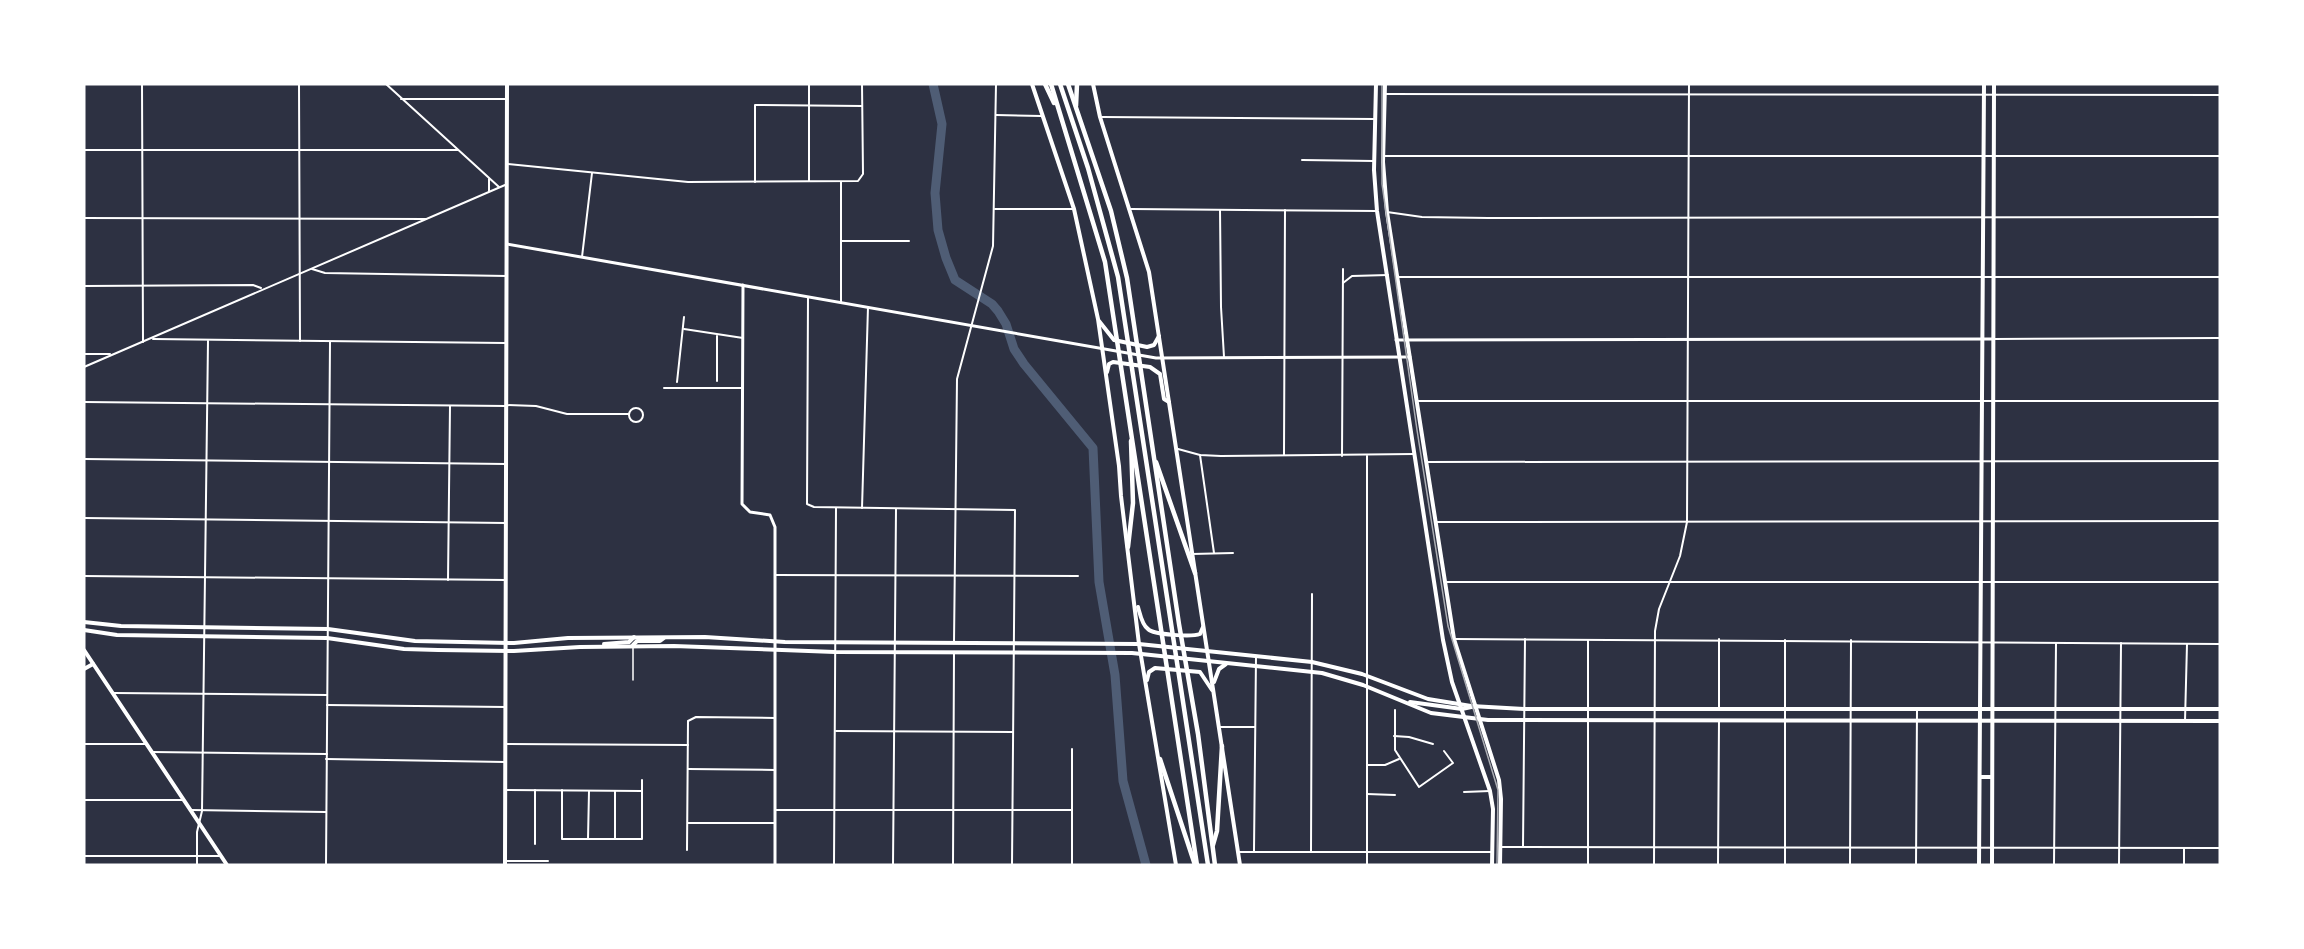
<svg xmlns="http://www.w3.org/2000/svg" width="2304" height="949" font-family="'Noto Sans',sans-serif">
	<rect width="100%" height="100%" fill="#2d3142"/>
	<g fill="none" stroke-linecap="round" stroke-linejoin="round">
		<!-- river -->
		<path stroke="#4f5d75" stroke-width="9" d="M933,84L942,124L935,193L938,230L946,258L955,280L992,304L998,311L1006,324L1014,349L1024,364L1093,448L1099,582L1115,675L1123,781L1146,865"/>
		<!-- service -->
		<path stroke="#fff" stroke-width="1.5" d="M633,680V648"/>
		<!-- minor -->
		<g stroke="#fff" stroke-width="2">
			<path d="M142,84L143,342"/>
			<path d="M299,84L300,341"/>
			<path d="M386,84L499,187"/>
			<path d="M1385,94L2220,95"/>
			<path d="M401,99H506"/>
			<path d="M996,115L1041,116"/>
			<path d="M1102,117L1375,119"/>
			<path d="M84,150H458"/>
			<path d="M1383,156H2220"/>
			<path d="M1302,160L1374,161"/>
			<path d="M508,164L688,182L858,181L863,174L862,84"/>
			<path d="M489,179V191"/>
			<path d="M809,181V84"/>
			<path d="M755,182V105L862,106"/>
			<path d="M995,209H1074"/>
			<path d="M1131,209L1377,211"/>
			<path d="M1220,210L1221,307L1224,357"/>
			<path d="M1387,212L1422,217L1488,218L2220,217"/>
			<path d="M84,218L426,219"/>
			<path d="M841,241H909"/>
			<path d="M582,257L592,173"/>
			<path d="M312,269L325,273L507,276"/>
			<path d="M1398,277H2220"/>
			<path d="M1343,283L1352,276L1388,275"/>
			<path d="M84,286L253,285L261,288"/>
			<path d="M808,297L807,504L814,507L1015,510L1012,865"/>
			<path d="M841,302V182"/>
			<path d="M684,329L743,338"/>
			<path d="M153,339L505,343"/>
			<path d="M1993,339L2220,338"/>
			<path d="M84,354H110"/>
			<path d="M84,367L505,185"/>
			<path d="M717,381V336"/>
			<path d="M677,382L684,317"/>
			<path d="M664,388H743"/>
			<path d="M1417,401H2220"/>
			<path d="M84,402L506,406"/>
			<path d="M506,405L536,406L567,414H629"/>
			<circle cx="636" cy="415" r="7"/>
			<path d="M1178,449L1200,455L1221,456L1414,454"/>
			<path d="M1200,455L1214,553"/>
			<path d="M1284,455L1285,210"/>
			<path d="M1342,456L1343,269"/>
			<path d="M1367,456V865"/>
			<path d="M84,459L506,464"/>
			<path d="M1426,462L2220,461"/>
			<path d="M862,508L868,307"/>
			<path d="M84,518L506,523"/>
			<path d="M1435,522L2220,521"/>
			<path d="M1192,554L1233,553"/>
			<path d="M776,575L1078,576"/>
			<path d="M84,576L506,580"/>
			<path d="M448,580L450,406"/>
			<path d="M1445,582H2220"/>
			<path d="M1455,639L2220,644"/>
			<path d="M954,642L957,379L993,246L996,84"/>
			<path d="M114,693L327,695"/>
			<path d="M327,705L506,707"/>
			<path d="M1719,709V639"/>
			<path d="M1395,710V750L1419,787L1453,763L1444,751"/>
			<path d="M2185,721L2187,644"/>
			<path d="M1219,727H1255"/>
			<path d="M836,731L1013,732"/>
			<path d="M1394,736L1409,737L1433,744"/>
			<path d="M84,744H146"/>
			<path d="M505,744L688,745"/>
			<path d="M1072,749V865"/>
			<path d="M152,752L327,754"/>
			<path d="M326,759L505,762"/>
			<path d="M1367,765H1385L1399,759"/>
			<path d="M688,769L775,770"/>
			<path d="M505,790L642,791"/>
			<path d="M562,790V839H642V780"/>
			<path d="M615,791V839"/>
			<path d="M1464,792L1490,791"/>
			<path d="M1367,794L1395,795"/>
			<path d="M84,800H183"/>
			<path d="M191,810L326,812"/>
			<path d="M775,810H1072"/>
			<path d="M688,823H775"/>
			<path d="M588,839L589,791"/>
			<path d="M535,844V790"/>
			<path d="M1523,846L1525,639"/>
			<path d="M1501,847L2220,848"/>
			<path d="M2184,848V865"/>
			<path d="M687,850L688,721L696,717L775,718"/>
			<path d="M1254,851L1256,656"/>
			<path d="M1311,851L1312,594"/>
			<path d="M1239,852H1491"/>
			<path d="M84,856H219"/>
			<path d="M506,861H548"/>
			<path d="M197,865V832L202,811L208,341"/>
			<path d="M326,865L330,342"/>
			<path d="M834,865L836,508"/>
			<path d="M893,865L896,509"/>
			<path d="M953,865L954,652"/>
			<path d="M1588,865V640"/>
			<path d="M1654,865L1655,631L1659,609L1680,556L1687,522L1689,84"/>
			<path d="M1718,865L1719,720"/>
			<path d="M1785,865V640"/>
			<path d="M1850,865L1851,640"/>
			<path d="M1916,865L1917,710"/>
			<path d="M2054,865L2056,643"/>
			<path d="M2119,865L2121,643"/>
		</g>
		<!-- tertiary -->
		<g stroke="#fff" stroke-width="3">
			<path d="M507,244L1156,358L1410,357"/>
			<path d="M743,285L742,504L750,512L770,515L775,527V865"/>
			<path d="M1396,340L1993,339"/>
		</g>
		<!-- secondary -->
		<g stroke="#fff" stroke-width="4">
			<path d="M1032,84L1074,209L1098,319L1119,466L1121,496L1139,644L1176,865"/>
			<path d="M1093,84L1100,117L1149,272L1240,865"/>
			<path d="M1376,84L1374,170L1377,211L1443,640L1452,682L1490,791L1493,809L1492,865"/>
			<path d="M1385,84L1383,162L1387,212L1454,639L1499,780L1501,799L1500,865"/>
			<path d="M1099,321L1114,340L1147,347L1154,345L1159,336"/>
			<path d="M1107,372L1109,364L1113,362L1150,367L1160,374L1164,399L1169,402"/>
			<path d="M1138,607C1140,614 1142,625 1148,629C1154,635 1192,637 1200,634L1203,627"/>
			<path d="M84,622L121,626L328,629L415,641L514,643L568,638L705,637L785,642L1139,644L1312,662L1362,674L1428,699L1471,706L1524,709H2220"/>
			<path d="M84,630L117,635L327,638L404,649L438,650L514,651L580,647L674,646L835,652L1132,653L1322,673L1363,685L1431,713L1488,720L2220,721"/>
			<path d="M604,644L629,642L634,637"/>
			<path d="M633,645L637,641H660L664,638"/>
			<path d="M84,650L227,865"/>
			<path d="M84,669L93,664"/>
			<path d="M1147,680L1149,672L1155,668L1200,672L1212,690"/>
			<path d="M1214,682L1219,669L1226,664"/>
			<path d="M1410,702L1462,709L1476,706"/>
			<path d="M1980,777H1992"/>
			<path d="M505,865L507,84"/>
			<path d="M1979,865L1984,84"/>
			<path d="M1992,865L1994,84"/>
		</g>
		<!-- motorway -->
		<g stroke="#fff" stroke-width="4.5">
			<path d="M1045,84L1054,103"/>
			<path d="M1051,84L1105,262L1197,865"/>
			<path d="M1060,84L1088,168L1118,277L1208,865"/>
			<path d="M1068,84L1111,211L1127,278L1179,624L1198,734L1215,865"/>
			<path d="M1076,106L1077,84"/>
			<path d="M1156,462L1195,573"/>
			<path d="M1128,547L1133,503L1131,441"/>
			<path d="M1160,759L1195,865"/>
			<path d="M1213,845L1217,831L1222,746"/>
		</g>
		<!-- tram -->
		<path stroke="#abadb3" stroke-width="1.5" d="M1382,84V184L1417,430L1448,626L1498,790L1497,865"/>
	</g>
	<!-- border -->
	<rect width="2304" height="949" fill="none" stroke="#ffffff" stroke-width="171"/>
</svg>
